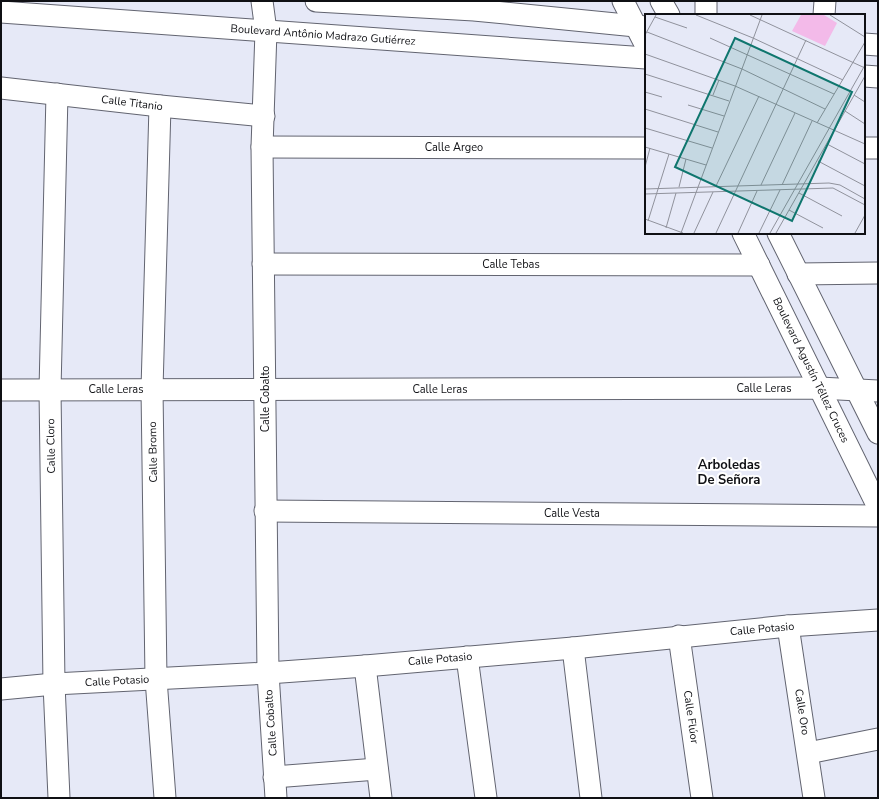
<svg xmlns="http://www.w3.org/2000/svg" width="879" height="799" font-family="'Nunito Sans',sans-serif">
	<rect width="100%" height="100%" fill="#e6e9f7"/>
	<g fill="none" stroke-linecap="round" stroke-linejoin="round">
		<!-- minor casing -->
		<g stroke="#626470" stroke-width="23">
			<g id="minor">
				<path d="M262,1L266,31L262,147L268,673L276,798"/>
				<path d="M316,1L474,10L646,27"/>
				<path d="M623,1L646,46"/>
				<path d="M661,1L669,15"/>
				<path d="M1,12L646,58"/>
				<path d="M706,15V1"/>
				<path d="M824,15L825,1"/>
				<path d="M864,44L878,45"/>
				<path d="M864,76L878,77"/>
				<path d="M1,88L160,106L264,116"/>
				<path d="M57,94L50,390L54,684L59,798"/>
				<path d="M160,106L152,389L156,679L165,798"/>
				<path d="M262,147L646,148"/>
				<path d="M864,148H878"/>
				<path d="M743,233L878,507"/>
				<path d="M778,233L878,433"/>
				<path d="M263,264L759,265"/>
				<path d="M798,274L878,273"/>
				<path d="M1,390L819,388L878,391"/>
				<path d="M265,511L878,516"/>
				<path d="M788,626L814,798"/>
				<path d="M679,636L702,798"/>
				<path d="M573,648L591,798"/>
				<path d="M467,657L486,798"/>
				<path d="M365,666L381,798"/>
				<path d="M1,689L54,684L268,673L365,666L573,648L788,626L878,620"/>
				<path d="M808,753L878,739"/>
				<path d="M274,777L377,769"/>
			</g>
		</g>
		<!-- minor -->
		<use href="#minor" stroke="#fff" stroke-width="21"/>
	</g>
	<g text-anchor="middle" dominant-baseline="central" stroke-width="4" stroke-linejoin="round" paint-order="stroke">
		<!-- street labels -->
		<g font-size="11" fill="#0f1014" stroke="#fff">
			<text transform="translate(323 35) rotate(4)">Boulevard Antônio Madrazo Gutiérrez</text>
			<text transform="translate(132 103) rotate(7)">Calle Titanio</text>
			<text x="454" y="147">Calle Argeo</text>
			<text x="511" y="264">Calle Tebas</text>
			<text transform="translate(811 370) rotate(64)">Boulevard Agustín Téllez Cruces</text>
			<text x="764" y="388">Calle Leras</text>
			<text x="116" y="389">Calle Leras</text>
			<text x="440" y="389">Calle Leras</text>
			<text transform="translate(265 399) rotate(-90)">Calle Cobalto</text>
			<text transform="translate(51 446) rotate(-91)">Calle Cloro</text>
			<text transform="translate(153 452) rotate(-91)">Calle Bromo</text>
			<text x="572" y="513">Calle Vesta</text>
			<text transform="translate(762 629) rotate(-5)">Calle Potasio</text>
			<text transform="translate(440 659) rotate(-5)">Calle Potasio</text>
			<text transform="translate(117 681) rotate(-3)">Calle Potasio</text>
			<text transform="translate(802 712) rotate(81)">Calle Oro</text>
			<text transform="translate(691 717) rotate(82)">Calle Flúor</text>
			<text transform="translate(271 723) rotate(-94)">Calle Cobalto</text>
		</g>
		<!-- quarter labels -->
		<g font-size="13" font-weight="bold" fill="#0f1014" stroke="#fff">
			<text x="729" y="465">Arboledas<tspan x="729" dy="15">De Señora</tspan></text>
		</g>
	</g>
	<!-- overview -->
	<g transform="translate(645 14)">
		<rect width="220" height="220" fill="#e6e9f7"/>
		<path d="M156,1H179L192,9L180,32L147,17Z" fill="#f3bae9"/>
		<path fill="none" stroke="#90929c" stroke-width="1" d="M51,1L108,24L198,66M105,1L220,54M185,1L220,23M10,3L42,14M2,18L97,55L180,95M0,21L11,1M65,24L189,80M0,40L90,72L220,130M0,60L84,87M0,78L17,83M68,81L74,66M209,81L220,88M43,91L79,102M0,95L73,118M200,97L220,110M172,109L220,28M0,114L67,134M182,130L220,150M0,133L61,151M173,147L220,172M0,153L5,134M116,171L150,99M137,171L167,107M71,172L114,82M34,173L41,145M0,175L184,169L195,171L220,185M154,179L197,202M0,180L188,174L220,191M144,196L178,214M0,205L38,219M3,207L24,140M21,214L31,179M36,219L117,1M49,219L68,178M71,219L161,26M93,219L112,177M114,219L135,176M125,219L220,51M131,219L220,62M210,219L220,201"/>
		<path fill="#0f766e" fill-opacity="0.15" stroke="#0f766e" stroke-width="2" d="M90,24L207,78L147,207L30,153Z"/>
		<rect width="220" height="220" fill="none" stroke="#0f1014" stroke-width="2"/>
	</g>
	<!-- border -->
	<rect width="879" height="799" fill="none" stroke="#0f1014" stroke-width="4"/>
</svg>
